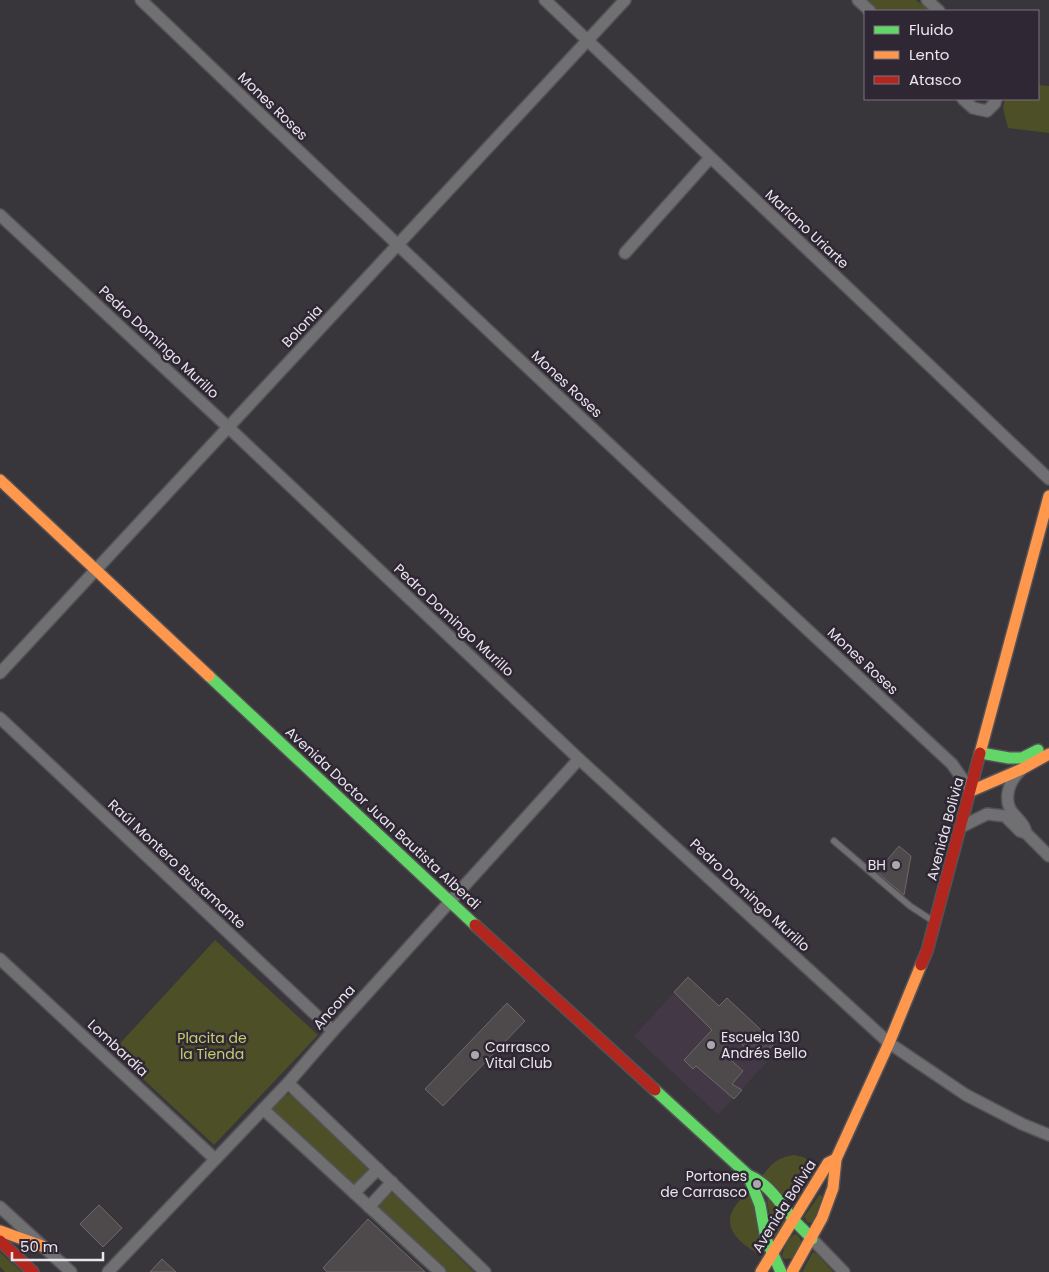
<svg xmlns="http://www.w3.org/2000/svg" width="1049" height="1272" font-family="Poppins,sans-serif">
	<rect width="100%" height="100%" fill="#38353b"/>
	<!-- education -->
	<path fill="#423846" d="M688,977L719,1006L727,998L780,1048L718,1115L634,1036Z"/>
	<!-- green -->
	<g fill="#4d4f27">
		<path d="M863,0H916L930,11H875Z"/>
		<path d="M1038,85L1049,86V133L1008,128L1003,108L1005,99H1038Z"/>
		<path d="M215,940L318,1035L214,1145L113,1051Z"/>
		<path d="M289,1094L298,1099L367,1167L368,1171L353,1187L271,1111C274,1104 281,1096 289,1094Z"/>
		<path d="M794,1155L803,1157L819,1166L800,1198L794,1200H788L762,1176C771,1164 778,1157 794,1155Z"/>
		<path d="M747,1191L752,1197L762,1257C748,1247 725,1235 731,1214C734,1206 742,1198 747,1191Z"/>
		<path d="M389,1193L394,1194L474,1272H445L377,1207Z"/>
		<path d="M820,1194L822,1197L813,1222L808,1223L804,1217Z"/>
		<path d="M768,1198L786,1219L774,1240L767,1200Z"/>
		<path d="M796,1234C806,1242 799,1249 793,1258L785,1259L782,1257C783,1250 789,1236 796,1234Z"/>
		<path d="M0,1252L22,1272H5L0,1267Z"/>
		<path d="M813,1252L818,1255L833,1272H802Z"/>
	</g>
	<!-- building -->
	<g fill="#4e4a4b" stroke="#6d696a">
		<path d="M899,846L911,856L904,895L877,872Z"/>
		<path d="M688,977L719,1006L727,998L775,1043L758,1059L734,1037L721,1051L743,1071L732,1084L742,1090L734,1099L696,1066L693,1069L684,1060L712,1030L674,992Z"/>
		<path d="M507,1003L525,1021L443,1106L425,1089Z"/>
		<path d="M99,1205L122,1228L103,1247L80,1224Z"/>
		<path d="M368,1219L425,1272H327L323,1268Z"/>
		<path d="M162,1259L176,1272H150Z"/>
	</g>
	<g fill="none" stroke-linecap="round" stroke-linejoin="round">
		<!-- lane casing -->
		<g stroke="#545256" stroke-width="8">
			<path id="lane" d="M834,841L910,906L933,921"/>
		</g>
		<!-- street casing -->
		<g stroke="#545256" stroke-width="14">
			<g id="street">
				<path d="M141,0C409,257 679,511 952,764L971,791"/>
				<path d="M545,0L1049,479"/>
				<path d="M858,0L870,11"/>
				<path d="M927,0L939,11"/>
				<path d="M963,99L973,108L987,111L995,103L996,99"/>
				<path d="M0,215L228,427L579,759L889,1043L966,1095L1022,1124L1049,1135"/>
				<path d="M625,253L710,158"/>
				<path d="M0,673L625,0"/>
				<path d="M0,718L333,1031"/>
				<path d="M1020,771C1010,780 1004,796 1010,809C1014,816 1022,821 1025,829"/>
				<path d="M961,827L987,814L1005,816L1020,831L1026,833L1049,856"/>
				<path d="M0,959L215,1159"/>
				<path d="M288,1083L485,1272"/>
				<path d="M263,1109L440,1272"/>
				<path d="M354,1193L378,1169"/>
				<path d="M0,1207L71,1272"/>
				<path d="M369,1207L392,1182"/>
				<path d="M812,1239L844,1272"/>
				<path d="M108,1272L288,1083L333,1031L579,759"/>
			</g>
		</g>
		<!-- fast casing -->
		<g stroke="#545256" stroke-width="14">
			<g id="fast">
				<path d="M209,676L475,925"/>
				<path d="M981,753L1009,758H1022L1038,750"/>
				<path d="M655,1090L748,1175C769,1184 779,1202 793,1219C799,1226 806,1232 812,1239"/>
				<path d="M748,1175L760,1205L766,1239L781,1272"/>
			</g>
		</g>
		<!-- slow casing -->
		<g stroke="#545256" stroke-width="14">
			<g id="slow">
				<path d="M0,480L209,676"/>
				<path d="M980,753L1049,496"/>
				<path d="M971,791L1022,769L1049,754"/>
				<path d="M0,1231L42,1246"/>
				<path d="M761,1272L828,1163L836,1159"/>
				<path d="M792,1272L822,1218L833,1188L836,1159L889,1043L921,965"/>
			</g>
		</g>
		<!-- jam casing -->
		<g stroke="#545256" stroke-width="14">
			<g id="jam">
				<path d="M475,925L655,1090"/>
				<path d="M921,965L927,951L980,753"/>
				<path d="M0,1241L33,1272"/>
			</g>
		</g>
		<!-- lane -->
		<use href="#lane" stroke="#707073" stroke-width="5.5"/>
		<!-- street -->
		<use href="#street" stroke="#707073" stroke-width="11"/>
		<!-- fast -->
		<use href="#fast" stroke="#63d668" stroke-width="11"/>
		<!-- slow -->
		<use href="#slow" stroke="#ff974d" stroke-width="11"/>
		<!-- jam -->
		<use href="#jam" stroke="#b3261e" stroke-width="11"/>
	</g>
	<!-- markers -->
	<g fill="#aba7ae" stroke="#2f2834" stroke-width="2">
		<circle cx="896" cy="865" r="5"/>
		<circle cx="711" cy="1045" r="5"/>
		<circle cx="475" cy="1055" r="5"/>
		<circle cx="757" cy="1184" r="5"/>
	</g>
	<g text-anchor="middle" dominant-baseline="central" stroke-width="5" stroke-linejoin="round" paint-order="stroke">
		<!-- street labels -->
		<g font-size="14" fill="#e9e5ec" stroke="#2f2834">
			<text transform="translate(273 106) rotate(44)">Mones Roses</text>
			<text transform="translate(807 229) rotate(43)">Mariano Uriarte</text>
			<text transform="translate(302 326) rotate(-47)">Bolonia</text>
			<text transform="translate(159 342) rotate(43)">Pedro Domingo Murillo</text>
			<text transform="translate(567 384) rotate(43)">Mones Roses</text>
			<text transform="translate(454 620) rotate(43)">Pedro Domingo Murillo</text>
			<text transform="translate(863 661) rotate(43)">Mones Roses</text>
			<text transform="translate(383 818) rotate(43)">Avenida Doctor Juan Bautista Alberdi</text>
			<text transform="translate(945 829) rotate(-75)">Avenida Bolivia</text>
			<text transform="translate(177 864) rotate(43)">Raúl Montero Bustamante</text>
			<text transform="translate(750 895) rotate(43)">Pedro Domingo Murillo</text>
			<text transform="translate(334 1007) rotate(-48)">Ancona</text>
			<text transform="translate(118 1048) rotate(43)">Lombardía</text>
			<text transform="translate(784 1206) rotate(-58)">Avenida Bolivia</text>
		</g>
		<!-- poi labels -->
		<g font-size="14" fill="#e9e5ec" stroke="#2f2834" text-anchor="end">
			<text x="886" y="865">BH</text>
			<text x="721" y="1037" text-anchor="start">Escuela 130<tspan x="721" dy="16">Andrés Bello</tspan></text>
			<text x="485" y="1047" text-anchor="start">Carrasco<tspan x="485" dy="16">Vital Club</tspan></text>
			<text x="747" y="1176">Portones<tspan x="747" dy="16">de Carrasco</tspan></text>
		</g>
		<!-- park labels -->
		<g font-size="14" fill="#c6ce6b" stroke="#2f2834">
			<text x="212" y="1038">Placita de<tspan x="212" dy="16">la Tienda</tspan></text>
		</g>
	</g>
	<!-- legend -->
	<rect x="864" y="10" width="175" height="90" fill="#2f2834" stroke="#79747e"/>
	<rect x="874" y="26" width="25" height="8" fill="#63d668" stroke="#79747e"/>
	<text x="909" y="35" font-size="15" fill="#e9e5ec">Fluido</text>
	<rect x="874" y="51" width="25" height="8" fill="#ff974d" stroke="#79747e"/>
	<text x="909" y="60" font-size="15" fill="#e9e5ec">Lento</text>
	<rect x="874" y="76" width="25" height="8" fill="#b3261e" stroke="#79747e"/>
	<text x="909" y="85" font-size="15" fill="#e9e5ec">Atasco</text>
	<!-- scale -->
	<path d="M12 1252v8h91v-8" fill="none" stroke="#e9e5ec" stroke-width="2.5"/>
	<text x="20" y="1252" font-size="15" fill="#e9e5ec" stroke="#2f2834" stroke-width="4" paint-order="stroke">50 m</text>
</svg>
